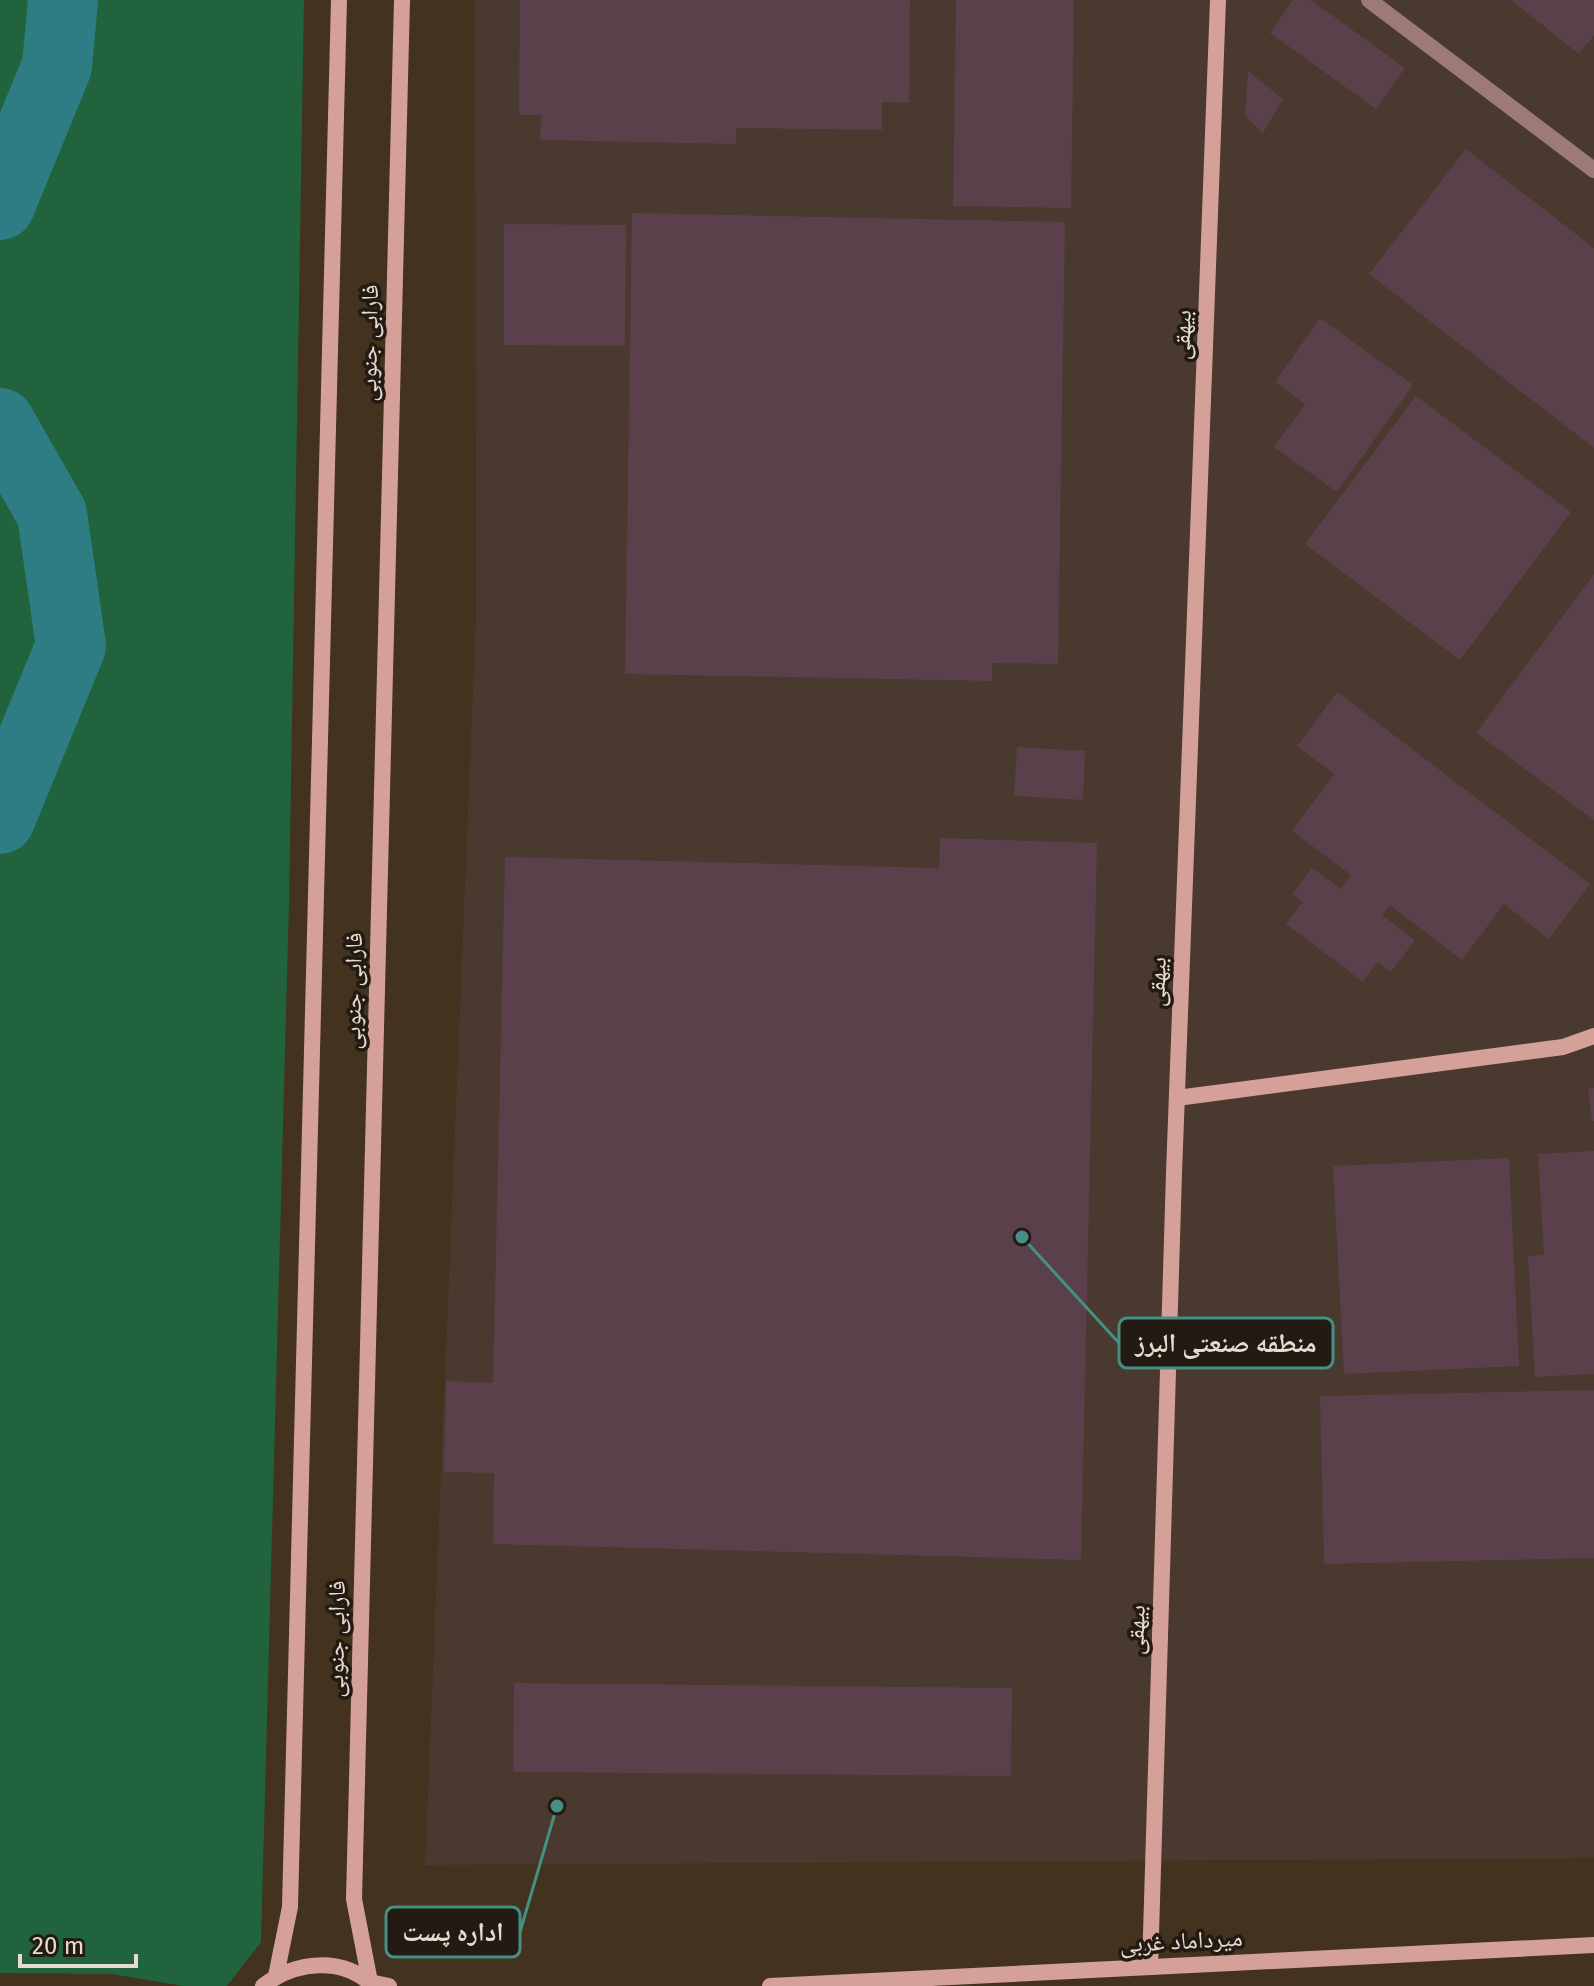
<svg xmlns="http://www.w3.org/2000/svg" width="1594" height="1986" font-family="'Fira Sans','Noto Naskh Arabic',sans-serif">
	<rect width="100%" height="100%" fill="#43321e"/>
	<!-- industrial -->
	<path fill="#4a392e" d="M475,0H1594V1858L425,1865L476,616Z"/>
	<!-- green -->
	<path fill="#21633c" d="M0,0H304L289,903L261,1942L227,1986H183L112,1974L0,1973Z"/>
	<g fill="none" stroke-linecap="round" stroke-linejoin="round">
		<!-- river -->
		<g stroke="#2e7d84" stroke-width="70">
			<path d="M0,205L57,66L63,0"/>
			<path d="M0,423L52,514L71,646L0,819"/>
		</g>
	</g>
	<!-- building -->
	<g fill="#5a404b">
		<path d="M520,0H910L909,103L882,102V130L736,128V144L540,140L541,115H519Z"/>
		<path d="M956,0H1074L1071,208L953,206Z"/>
		<path d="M1293,0H1311L1405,68L1376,109L1270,33Z"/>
		<path d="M1511,0H1594V35L1579,54Z"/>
		<path d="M1248,71L1283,99L1263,133L1245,116Z"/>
		<path d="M1466,149L1594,248V448L1369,274Z"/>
		<path d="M632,213L1065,222L1058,664L992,663V681L625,674Z"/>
		<path d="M504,224L626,225L625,346L504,345Z"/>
		<path d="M1320,318L1413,385L1337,492L1274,447L1305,404L1275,382Z"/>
		<path d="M1416,396L1571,512L1460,660L1305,544Z"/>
		<path d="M1594,574V820L1476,733Z"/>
		<path d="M1337,692L1590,884L1549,939L1504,904L1462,960L1390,905L1382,915L1415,940L1391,972L1378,962L1363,982L1286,924L1303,902L1292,894L1312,868L1341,889L1351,875L1292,831L1334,774L1297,746Z"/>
		<path d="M1017,747L1085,751L1083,800L1014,796Z"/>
		<path d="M940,838L1097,843L1081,1560L493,1544L494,1473L444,1472L446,1381L493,1383L505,857L939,868Z"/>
		<path d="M1588,1088H1594V1121H1592Z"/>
		<path d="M1594,1151V1374L1535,1377L1528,1256L1544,1255L1538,1154Z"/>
		<path d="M1509,1158L1519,1366L1344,1374L1333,1166Z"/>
		<path d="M1594,1390V1558L1324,1564L1320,1396Z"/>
		<path d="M514,1683L1012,1688L1011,1776L513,1772Z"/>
	</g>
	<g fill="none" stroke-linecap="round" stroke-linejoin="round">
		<!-- lane -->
		<path stroke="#9c7a76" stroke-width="16" d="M1369,0L1594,170"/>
		<!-- secondary -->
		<g stroke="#d6a09a" stroke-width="16">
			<path d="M1177,1098L1563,1047L1594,1036"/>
			<path d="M1150,1967L1174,1173L1218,0"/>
			<path d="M276,1976L290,1907L339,0"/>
			<path d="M263,1986C295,1961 343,1956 373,1986"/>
			<path d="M389,1986L370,1982L354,1899L402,0"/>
			<path d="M770,1986L1594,1945"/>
		</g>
	</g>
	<g text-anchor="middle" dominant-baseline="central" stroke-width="7" stroke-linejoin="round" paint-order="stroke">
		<!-- street labels -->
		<g font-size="24" fill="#e6dbcf" stroke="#231b13">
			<text transform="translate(1182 335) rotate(-88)">بیهقی</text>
			<text transform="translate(369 343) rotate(-89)">فارابی جنوبی</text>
			<text transform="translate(1157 982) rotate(-88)">بیهقی</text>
			<text transform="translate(353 991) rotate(-89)">فارابی جنوبی</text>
			<text transform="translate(1136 1630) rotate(-88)">بیهقی</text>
			<text transform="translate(336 1639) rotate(-89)">فارابی جنوبی</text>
			<text transform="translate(1181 1941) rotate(-3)">میرداماد غربی</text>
		</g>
	</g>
	<!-- callouts -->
	<path fill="none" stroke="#458f86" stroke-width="3" d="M1022 1237L1119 1343M557 1806L520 1932"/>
	<g fill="#458f86" stroke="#231b13" stroke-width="3">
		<circle cx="1022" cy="1237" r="8"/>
		<circle cx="557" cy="1806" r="8"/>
	</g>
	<g fill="#231b13" stroke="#458f86" stroke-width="3">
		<rect x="1119" y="1318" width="214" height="50" rx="8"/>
		<rect x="386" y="1907" width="134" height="50" rx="8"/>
	</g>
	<g font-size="26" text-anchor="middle" font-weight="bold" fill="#e6dbcf">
		<text x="1226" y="1352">منطقه صنعتی البرز</text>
		<text x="453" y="1941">اداره پست</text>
	</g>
	<!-- scale -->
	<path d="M20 1954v12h116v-12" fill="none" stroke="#e6dbcf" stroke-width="4"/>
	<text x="32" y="1954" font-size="24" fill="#e6dbcf" stroke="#231b13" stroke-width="6" paint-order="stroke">20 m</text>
</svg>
